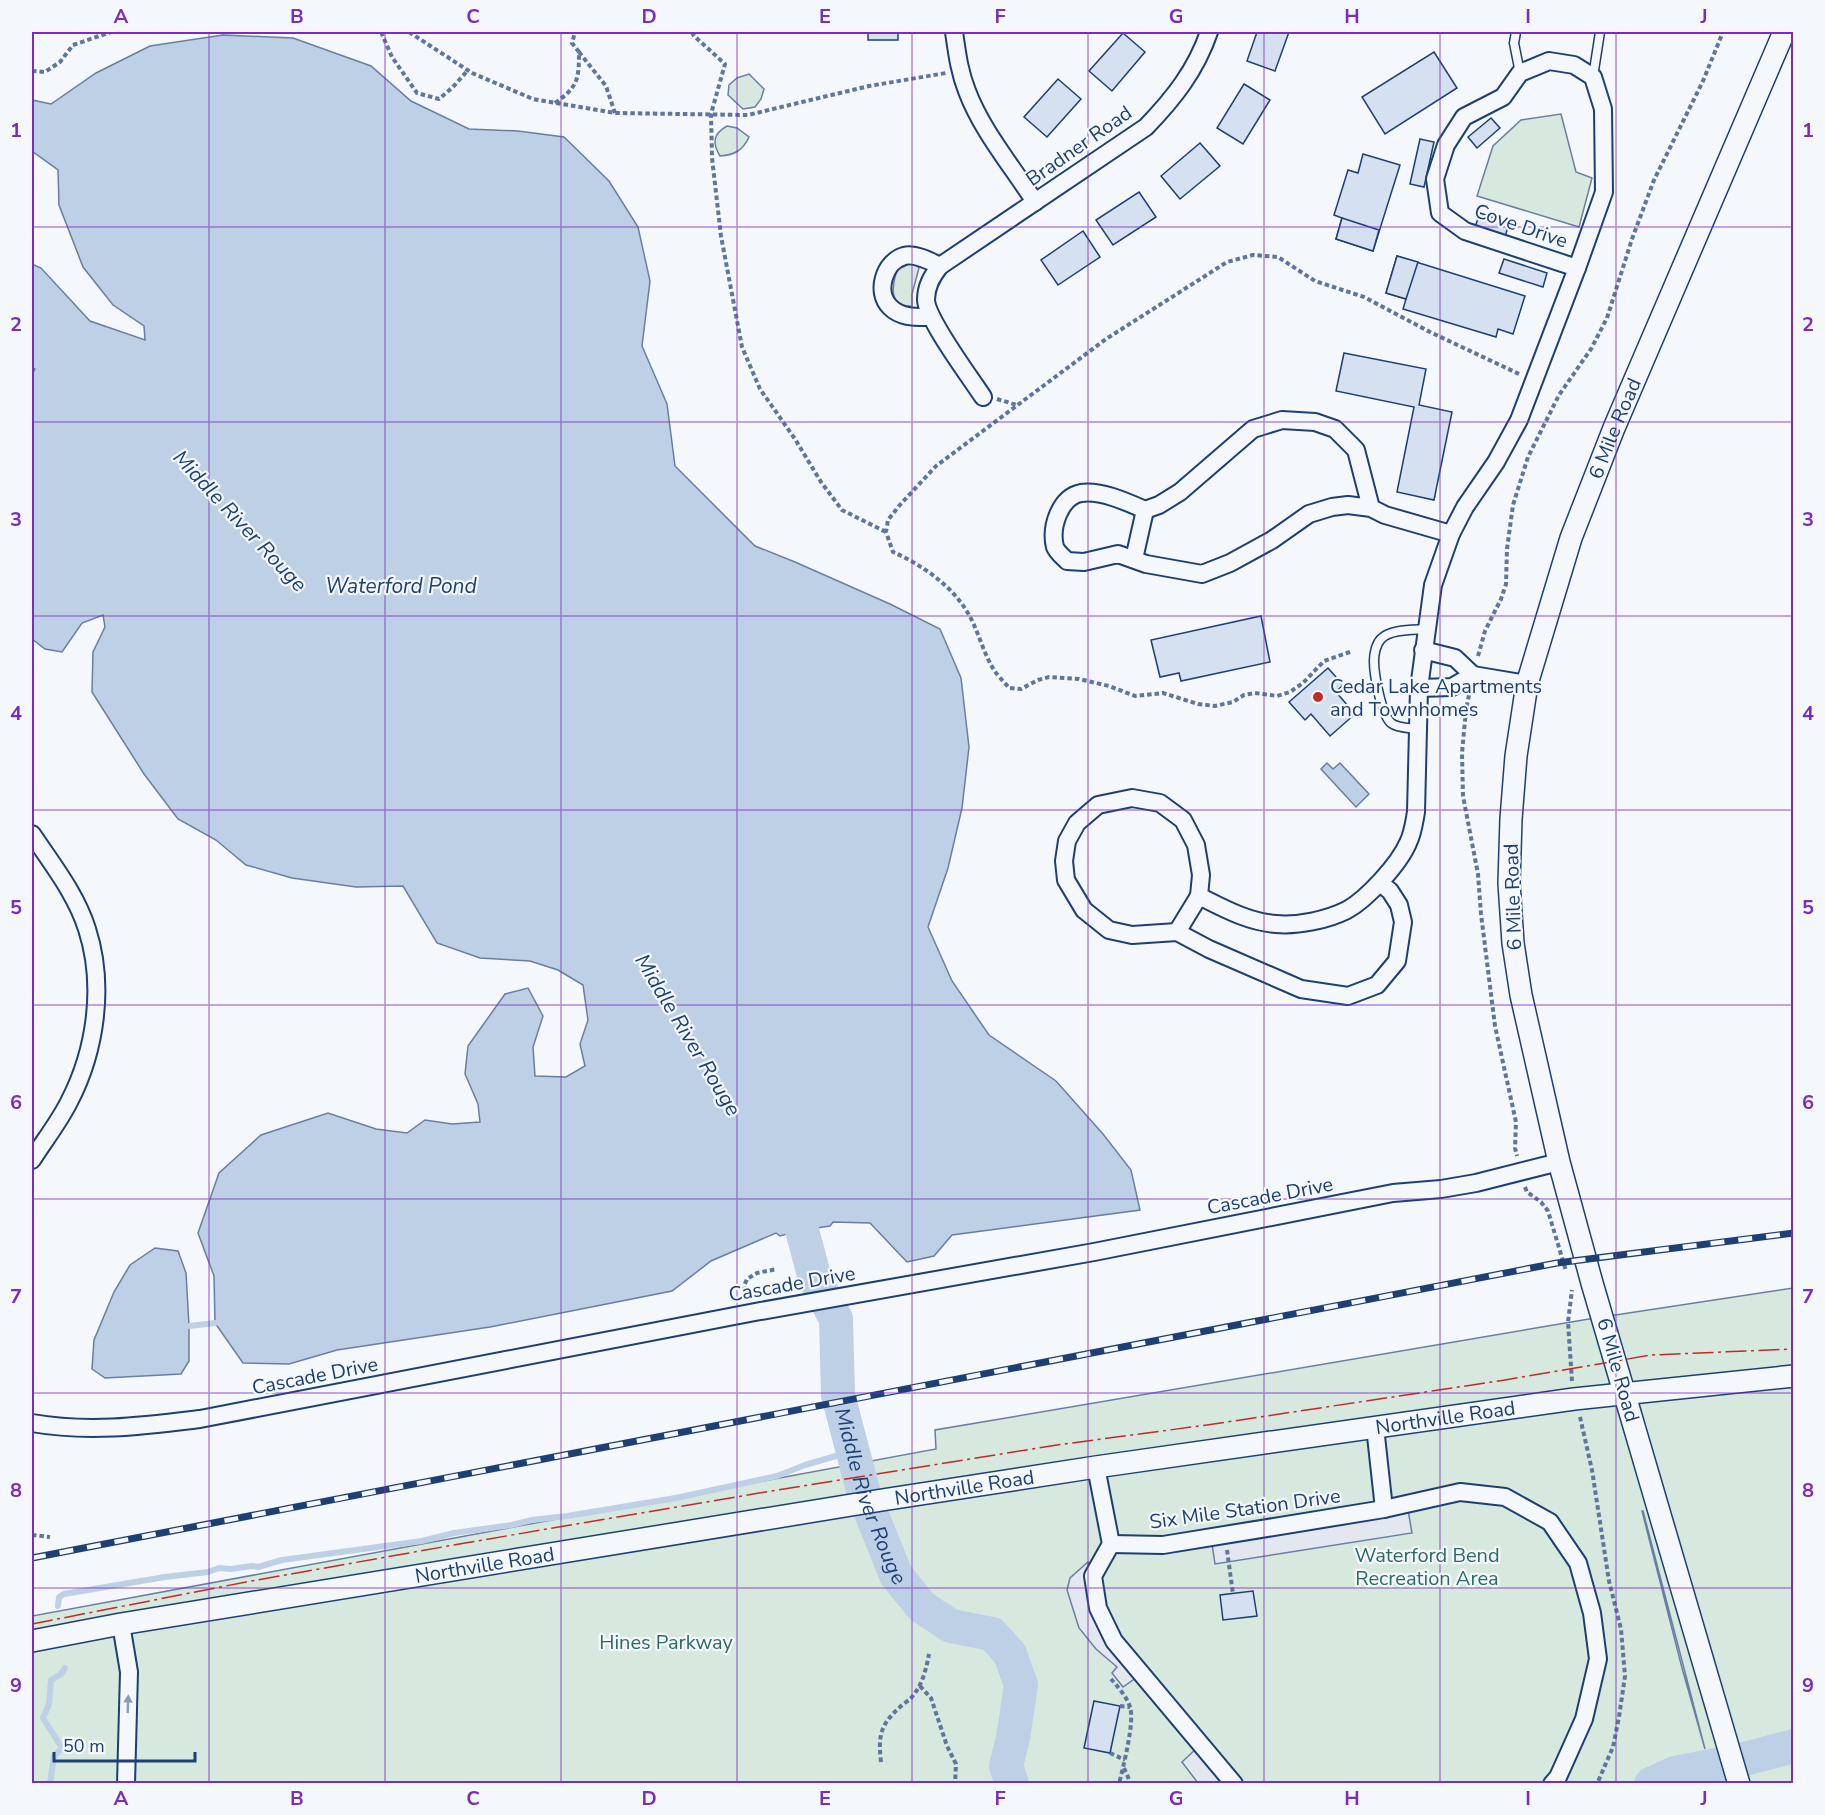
<svg xmlns="http://www.w3.org/2000/svg" width="1825" height="1815" font-family="'Nunito Sans',sans-serif">
	<rect width="100%" height="100%" fill="#f4f7fb"/>
	<!-- green -->
	<g fill="#d7e8df" stroke="#687fa3" stroke-width="1.5" fill-rule="evenodd">
		<path d="M749,74L764,89L761,99L755,107L743,109L728,95L729,85L737,78Z"/>
		<path d="M1561,114L1576,172L1592,178L1579,227L1477,196L1493,146L1521,120Z"/>
		<path d="M727,126L737,128L749,137C743,150 735,155 720,156C712,143 713,134 727,126Z"/>
		<path d="M909,264L916,265L919,268L912,294V306C888,307 892,286 897,270Z"/>
		<path d="M1793,1288V1783L32,1784V1616L936,1449L935,1430L1589,1319ZM1642,1511H1643L1705,1749L1682,1668Z"/>
	</g>
	<!-- parking -->
	<g fill="#e3e8f0" stroke="#687fa3" stroke-width="1.5">
		<path d="M1407,1504L1412,1533L1215,1564L1211,1537Z"/>
		<path d="M1088,1562L1090,1576L1137,1677L1123,1687L1112,1673L1117,1667L1096,1649L1079,1628L1067,1590L1070,1578Z"/>
		<path d="M1200,1745L1234,1783H1198L1182,1762Z"/>
	</g>
	<!-- water -->
	<g fill="#bed0e5" stroke="#687fa3" stroke-width="1.5">
		<path d="M223,35L293,38L371,66L411,101L469,129L518,131L564,137L609,181L638,227L650,281L642,346L667,404L675,466L755,546L795,562L890,604L940,629L961,678L969,747L962,808L948,868L928,927L952,981L989,1035L1056,1081L1103,1134L1131,1170L1140,1210L952,1235L934,1256L907,1262L870,1223L833,1222L830,1226L802,1230L780,1236L776,1233L711,1261L672,1291L490,1327L337,1350L289,1364L243,1363L215,1323L214,1276L198,1233L219,1173L261,1135L328,1113L376,1129L407,1133L425,1120L452,1124L480,1122L478,1104L465,1074L468,1046L505,994L528,988L543,1016L533,1047L535,1076L566,1077L585,1066L580,1044L588,1020L583,985L558,970L530,961L480,958L437,943L403,886L356,887L292,878L246,865L216,840L178,819L144,774L92,692L93,652L105,627L103,615L82,623L62,652L45,649L32,639V375L35,369L32,367V264L41,268L90,321L145,340L144,326L113,305L83,267L59,205L58,170L32,151V100L51,104L96,73L150,46Z"/>
		<path d="M1327,763L1333,769L1340,763L1369,794L1356,807L1321,769Z"/>
		<path d="M155,1248L178,1251L186,1273L189,1326V1361L181,1374L105,1378L92,1369L94,1340L114,1292L130,1265Z"/>
	</g>
	<g fill="none" stroke-linecap="round" stroke-linejoin="round">
		<!-- stream -->
		<g stroke="#bed0e5" stroke-width="6">
			<path d="M189,1326L215,1323"/>
			<path d="M58,1606L59,1597L64,1594L165,1577L208,1572L219,1568L231,1569L252,1566L258,1567L282,1560L422,1541L454,1533L512,1525L532,1520L567,1516L676,1498L777,1476L805,1465L853,1451"/>
			<path d="M50,1784L54,1756L62,1748L43,1718L49,1704L51,1680L61,1674L65,1668"/>
		</g>
		<!-- river -->
		<g stroke="#bed0e5" stroke-width="34">
			<path id="s1" d="M802,1230L815,1279L836,1319L838,1395L865,1498L896,1575L922,1607L951,1626L992,1634L1010,1654L1021,1685L1013,1738L1006,1766L1012,1784"/>
			<path d="M1651,1784L1675,1773L1737,1761L1794,1746"/>
		</g>
	</g>
	<!-- building -->
	<g fill="#d5e0f0" stroke="#1d3f73" stroke-width="1.5">
		<rect x="868" y="32" width="30" height="8"/>
		<path d="M1257,32H1289L1275,71L1247,61Z"/>
		<path d="M1123,33L1145,52L1112,91L1089,71Z"/>
		<path d="M1434,52L1457,88L1385,134L1362,97Z"/>
		<path d="M1058,79L1081,99L1047,137L1024,117Z"/>
		<path d="M1244,84L1270,100L1243,144L1217,128Z"/>
		<path d="M1491,118L1500,128L1477,148L1468,137Z"/>
		<path d="M1420,139L1434,142L1424,187L1410,184Z"/>
		<path d="M1200,143L1220,166L1180,199L1161,176Z"/>
		<path d="M1363,154L1400,165L1373,251L1336,239L1342,218L1334,215L1348,170L1358,173Z"/>
		<path d="M1139,192L1156,217L1113,245L1096,220Z"/>
		<path d="M1480,213L1509,223L1505,237L1475,227Z"/>
		<path d="M1342,218L1379,230L1373,251L1336,239Z"/>
		<path d="M1083,231L1100,257L1058,285L1041,260Z"/>
		<path d="M1397,256L1525,296L1513,334L1498,329L1496,337L1403,309L1406,299L1386,293Z"/>
		<path d="M1397,256L1418,262L1406,299L1386,293Z"/>
		<path d="M1504,259L1547,273L1543,287L1499,273Z"/>
		<path d="M1344,353L1426,369L1419,405L1452,412L1434,500L1397,492L1414,407L1336,391Z"/>
		<path d="M1261,616L1270,662L1181,681L1179,673L1160,677L1151,640Z"/>
		<path d="M1328,668L1343,685L1336,692L1355,714L1330,736L1311,714L1305,720L1289,702Z"/>
		<path d="M1253,1591L1257,1616L1223,1620L1220,1595Z"/>
		<path d="M1094,1701L1120,1706L1110,1753L1084,1748Z"/>
	</g>
	<g fill="none" stroke-linecap="round" stroke-linejoin="round">
		<!-- service casing -->
		<g stroke="#1d3f73" stroke-width="11">
			<g id="service">
				<path d="M1516,32L1514,43L1520,73"/>
				<path d="M1593,77L1600,32"/>
				<path d="M1417,729C1410,728 1397,728 1391,723C1381,714 1374,674 1374,661C1374,654 1376,644 1381,639C1390,629 1413,630 1426,629"/>
			</g>
		</g>
		<!-- minor casing -->
		<g stroke="#1d3f73" stroke-width="20">
			<g id="minor">
				<path d="M954,32C957,52 959,71 967,91C982,131 1012,166 1035,202"/>
				<path d="M1549,61L1574,65L1593,77L1603,109L1604,192L1577,268L1465,231L1440,213L1435,179L1446,145L1464,117L1503,97L1520,73Z"/>
				<path d="M930,317C916,317 901,318 890,307C875,292 884,262 904,256C915,253 930,261 940,266"/>
				<path d="M983,397C970,377 927,320 926,300C926,286 932,276 940,266L1146,127C1174,98 1196,70 1209,32"/>
				<path d="M1371,508L1356,450L1335,429L1315,422L1282,420L1253,429L1180,492L1159,505L1145,510C1127,502 1101,490 1081,493C1060,497 1050,527 1055,547C1057,552 1063,557 1067,561L1084,562L1118,554L1146,564L1202,574L1230,563L1272,540L1309,514L1332,507L1348,505L1371,508L1385,515L1451,534"/>
				<path d="M1134,559L1145,510"/>
				<path d="M1473,675L1527,684"/>
				<path d="M1419,688L1452,687L1473,675L1455,658L1423,650"/>
				<path d="M32,834C52,864 76,894 87,929C105,985 96,1050 69,1102C59,1122 44,1141 32,1160"/>
				<path d="M1380,883L1390,891L1399,905L1403,922L1397,961L1377,985L1348,996L1301,989L1209,949L1177,932L1132,935L1109,930L1084,910L1066,880L1064,861L1067,841L1077,823L1098,805L1132,798L1160,803L1183,820L1196,845L1201,875L1199,896C1223,908 1248,922 1276,924C1298,926 1327,920 1347,910C1367,899 1399,864 1408,843C1413,833 1414,823 1416,812L1419,688L1433,585L1451,534L1465,507L1496,462L1519,420L1577,268"/>
				<path d="M1177,932L1199,896"/>
				<path d="M32,1423C89,1433 142,1426 200,1419L755,1312L1094,1252L1393,1193L1441,1189L1476,1183L1559,1162"/>
				<path d="M1375,1427L1384,1509"/>
				<path d="M1096,1467L1111,1544L1093,1576L1098,1608L1114,1641L1234,1784"/>
				<path d="M1111,1544L1163,1545L1384,1509L1460,1492L1505,1497L1550,1522L1578,1563L1592,1613L1598,1659L1584,1719L1558,1777L1552,1784"/>
				<path d="M121,1624L129,1672L126,1784"/>
			</g>
		</g>
		<!-- tertiary casing -->
		<g stroke="#1d3f73" stroke-width="24">
			<g id="tertiary">
				<path id="s2" d="M32,1641L121,1624L882,1500L1096,1467L1574,1399L1794,1376"/>
				<path id="s3" d="M1739,1784L1592,1283L1559,1162L1521,995L1513,943L1509,883L1511,819L1516,756L1527,684L1571,538L1614,428L1784,32"/>
			</g>
		</g>
		<!-- path -->
		<g stroke="#5e769c" stroke-width="4" stroke-dasharray="4.5 3" stroke-linecap="butt">
			<path d="M381,32L392,57L417,93L439,99L453,87L468,70"/>
			<path d="M409,32L472,73L533,99L615,113L748,115L869,86L946,73"/>
			<path d="M692,32L694,36L725,64L711,114L712,158L721,236L742,347L760,389L795,439L821,482L842,510L886,532"/>
			<path d="M579,52L606,86L615,113"/>
			<path d="M32,71L45,72L60,62L73,45L111,32"/>
			<path d="M555,103C578,87 579,79 579,52L572,43L575,32"/>
			<path d="M997,399L1017,405"/>
			<path d="M1350,652L1324,661L1303,683L1290,692L1277,696L1255,693L1244,695L1233,702L1215,706L1198,704L1163,693L1135,696L1109,686L1079,679L1049,677L1038,680L1021,689L1009,688C1004,682 998,676 994,670C982,651 978,628 966,610C950,584 920,564 893,552L886,532L888,520L899,506L936,466L1106,339L1227,262L1253,255L1278,257L1315,281L1364,297L1430,332L1519,374"/>
			<path d="M1478,656L1485,631L1501,599L1506,584L1507,549L1513,505L1528,457L1559,395L1591,349L1607,318L1632,239L1654,180L1703,81L1723,32"/>
			<path d="M1469,695L1466,710L1462,753L1463,796L1478,874L1481,914L1495,1026L1516,1122L1515,1148L1517,1156"/>
			<path d="M1525,1187L1527,1192L1541,1202L1548,1211L1566,1271"/>
			<path d="M748,1298L744,1286L747,1279L757,1273L777,1269"/>
			<path d="M1572,1381L1568,1322L1572,1290"/>
			<path d="M1580,1417L1592,1470L1609,1581L1621,1629L1625,1676L1619,1717L1613,1747L1597,1784"/>
			<path d="M32,1535L50,1537"/>
			<path d="M1227,1550L1233,1594"/>
			<path d="M1111,1679C1118,1687 1127,1697 1130,1707C1135,1722 1123,1767 1119,1784"/>
			<path d="M920,1686L931,1698L947,1746L956,1764L955,1784"/>
			<path d="M1120,1706L1130,1707"/>
			<path d="M1110,1753L1125,1760"/>
			<path d="M881,1762C878,1736 880,1725 900,1707C903,1704 908,1701 911,1698C922,1686 926,1670 929,1654"/>
			<path d="M1124,1768L1131,1784"/>
		</g>
		<!-- service -->
		<use href="#service" stroke="#f4f7fb" stroke-width="8"/>
		<!-- minor -->
		<use href="#minor" stroke="#f4f7fb" stroke-width="16"/>
		<!-- tertiary -->
		<use href="#tertiary" stroke="#f4f7fb" stroke-width="21"/>
		<!-- rail casing -->
		<g stroke="#1d3f73" stroke-width="7">
			<path id="rail" d="M32,1558L1557,1263L1794,1233"/>
		</g>
		<!-- rail -->
		<use href="#rail" stroke="#f4f7fb" stroke-width="4.5" stroke-dasharray="14" stroke-linecap="butt"/>
		<!-- power -->
		<path stroke="#c62828" stroke-width="1.5" stroke-dasharray="21 4.5 3 4.5" stroke-linecap="butt" d="M32,1624L246,1582L465,1543L759,1493L1057,1445L1207,1425L1505,1380L1651,1355L1794,1349"/>
	</g>
	<!-- one-way arrows -->
	<defs><path id="oneway-solid" d="M-6-.8H1V-3.2L6.5 0L1 3.2V.8H-6Z" transform="scale(1.5)"/></defs>
	<use fill="#889bb7" href="#oneway-solid" transform="translate(128 1704) rotate(-88)"/>
	<!-- grid -->
	<path fill="none" stroke="#7b2cbf" stroke-width="1.5" stroke-opacity="0.55" d="M209,32V1784M385,32V1784M561,32V1784M737,32V1784M912,32V1784M1088,32V1784M1264,32V1784M1440,32V1784M1616,32V1784M32,227H1794M32,422H1794M32,616H1794M32,810H1794M32,1005H1794M32,1199H1794M32,1393H1794M32,1588H1794"/>
	<!-- markers -->
	<circle fill="#c62828" stroke="#f4f7fb" stroke-width="2" cx="1318" cy="697" r="6"/>
	<g text-anchor="middle" dominant-baseline="central" stroke-width="4.5" stroke-linejoin="round" paint-order="stroke">
		<!-- street labels -->
		<g font-size="20" fill="#1d3f73" stroke="#f4f7fb">
			<text transform="translate(1079 146) rotate(-35)">Bradner Road</text>
			<text transform="translate(1521 226) rotate(19)">Cove Drive</text>
			<text stroke="none"><textPath href="#s3" startOffset="1402">6 Mile Road</textPath></text>
			<text transform="translate(1513 897) rotate(-92)">6 Mile Road</text>
			<text transform="translate(1270 1196) rotate(-11)">Cascade Drive</text>
			<text transform="translate(792 1284) rotate(-10)">Cascade Drive</text>
			<text transform="translate(1618 1370) rotate(74)">6 Mile Road</text>
			<text transform="translate(315 1376) rotate(-11)">Cascade Drive</text>
			<text stroke="none"><textPath href="#s2" startOffset="1431">Northville Road</textPath></text>
			<text stroke="none"><textPath href="#s2" startOffset="945">Northville Road</textPath></text>
			<text transform="translate(1245 1509) rotate(-8)">Six Mile Station Drive</text>
			<text stroke="none"><textPath href="#s2" startOffset="459">Northville Road</textPath></text>
		</g>
		<!-- poi labels -->
		<g font-size="20" fill="#1d3f73" stroke="#f4f7fb" text-anchor="start">
			<text x="1330" y="686">Cedar Lake Apartments<tspan x="1330" dy="23">and Townhomes</tspan></text>
		</g>
		<!-- park labels -->
		<g font-size="20" fill="#2c6c60" stroke="#f4f7fb">
			<text x="1427" y="1555">Waterford Bend<tspan x="1427" dy="23">Recreation Area</tspan></text>
			<text x="666" y="1642">Hines Parkway</text>
		</g>
		<!-- water labels -->
		<g font-size="21" font-style="italic" fill="#1d3f73" stroke="#f4f7fb">
			<text transform="translate(240 521) rotate(47)">Middle River Rouge</text>
			<text x="401" y="586">Waterford Pond</text>
			<text transform="translate(688 1035) rotate(59)">Middle River Rouge</text>
			<text stroke="none"><textPath href="#s1" startOffset="278">Middle River Rouge</textPath></text>
		</g>
	</g>
	<!-- border -->
	<rect width="1825" height="1815" fill="none" stroke="#f4f7fb" stroke-width="66"/>
	<!-- scale -->
	<path d="M54 1752v9h141v-9" fill="none" stroke="#1d3f73" stroke-width="3"/>
	<text x="63" y="1752" font-size="18" fill="#1d3f73" stroke="#f4f7fb" stroke-width="4.5" paint-order="stroke">50 m</text>
	<rect x="33" y="33" width="1759" height="1749" fill="none" stroke="#7b2cbf" stroke-width="2"/>
	<g font-size="20" text-anchor="middle" font-weight="bold" fill="#7b2cbf">
		<text x="121" y="23">A</text>
		<text x="297" y="23">B</text>
		<text x="473" y="23">C</text>
		<text x="649" y="23">D</text>
		<text x="825" y="23">E</text>
		<text x="1000" y="23">F</text>
		<text x="1176" y="23">G</text>
		<text x="1352" y="23">H</text>
		<text x="1528" y="23">I</text>
		<text x="1704" y="23">J</text>
		<text x="16" y="137">1</text>
		<text x="1808" y="137">1</text>
		<text x="16" y="331">2</text>
		<text x="1808" y="331">2</text>
		<text x="16" y="526">3</text>
		<text x="1808" y="526">3</text>
		<text x="16" y="720">4</text>
		<text x="1808" y="720">4</text>
		<text x="16" y="914">5</text>
		<text x="1808" y="914">5</text>
		<text x="16" y="1109">6</text>
		<text x="1808" y="1109">6</text>
		<text x="16" y="1303">7</text>
		<text x="1808" y="1303">7</text>
		<text x="16" y="1497">8</text>
		<text x="1808" y="1497">8</text>
		<text x="16" y="1692">9</text>
		<text x="1808" y="1692">9</text>
		<text x="121" y="1805">A</text>
		<text x="297" y="1805">B</text>
		<text x="473" y="1805">C</text>
		<text x="649" y="1805">D</text>
		<text x="825" y="1805">E</text>
		<text x="1000" y="1805">F</text>
		<text x="1176" y="1805">G</text>
		<text x="1352" y="1805">H</text>
		<text x="1528" y="1805">I</text>
		<text x="1704" y="1805">J</text>
	</g>
</svg>
